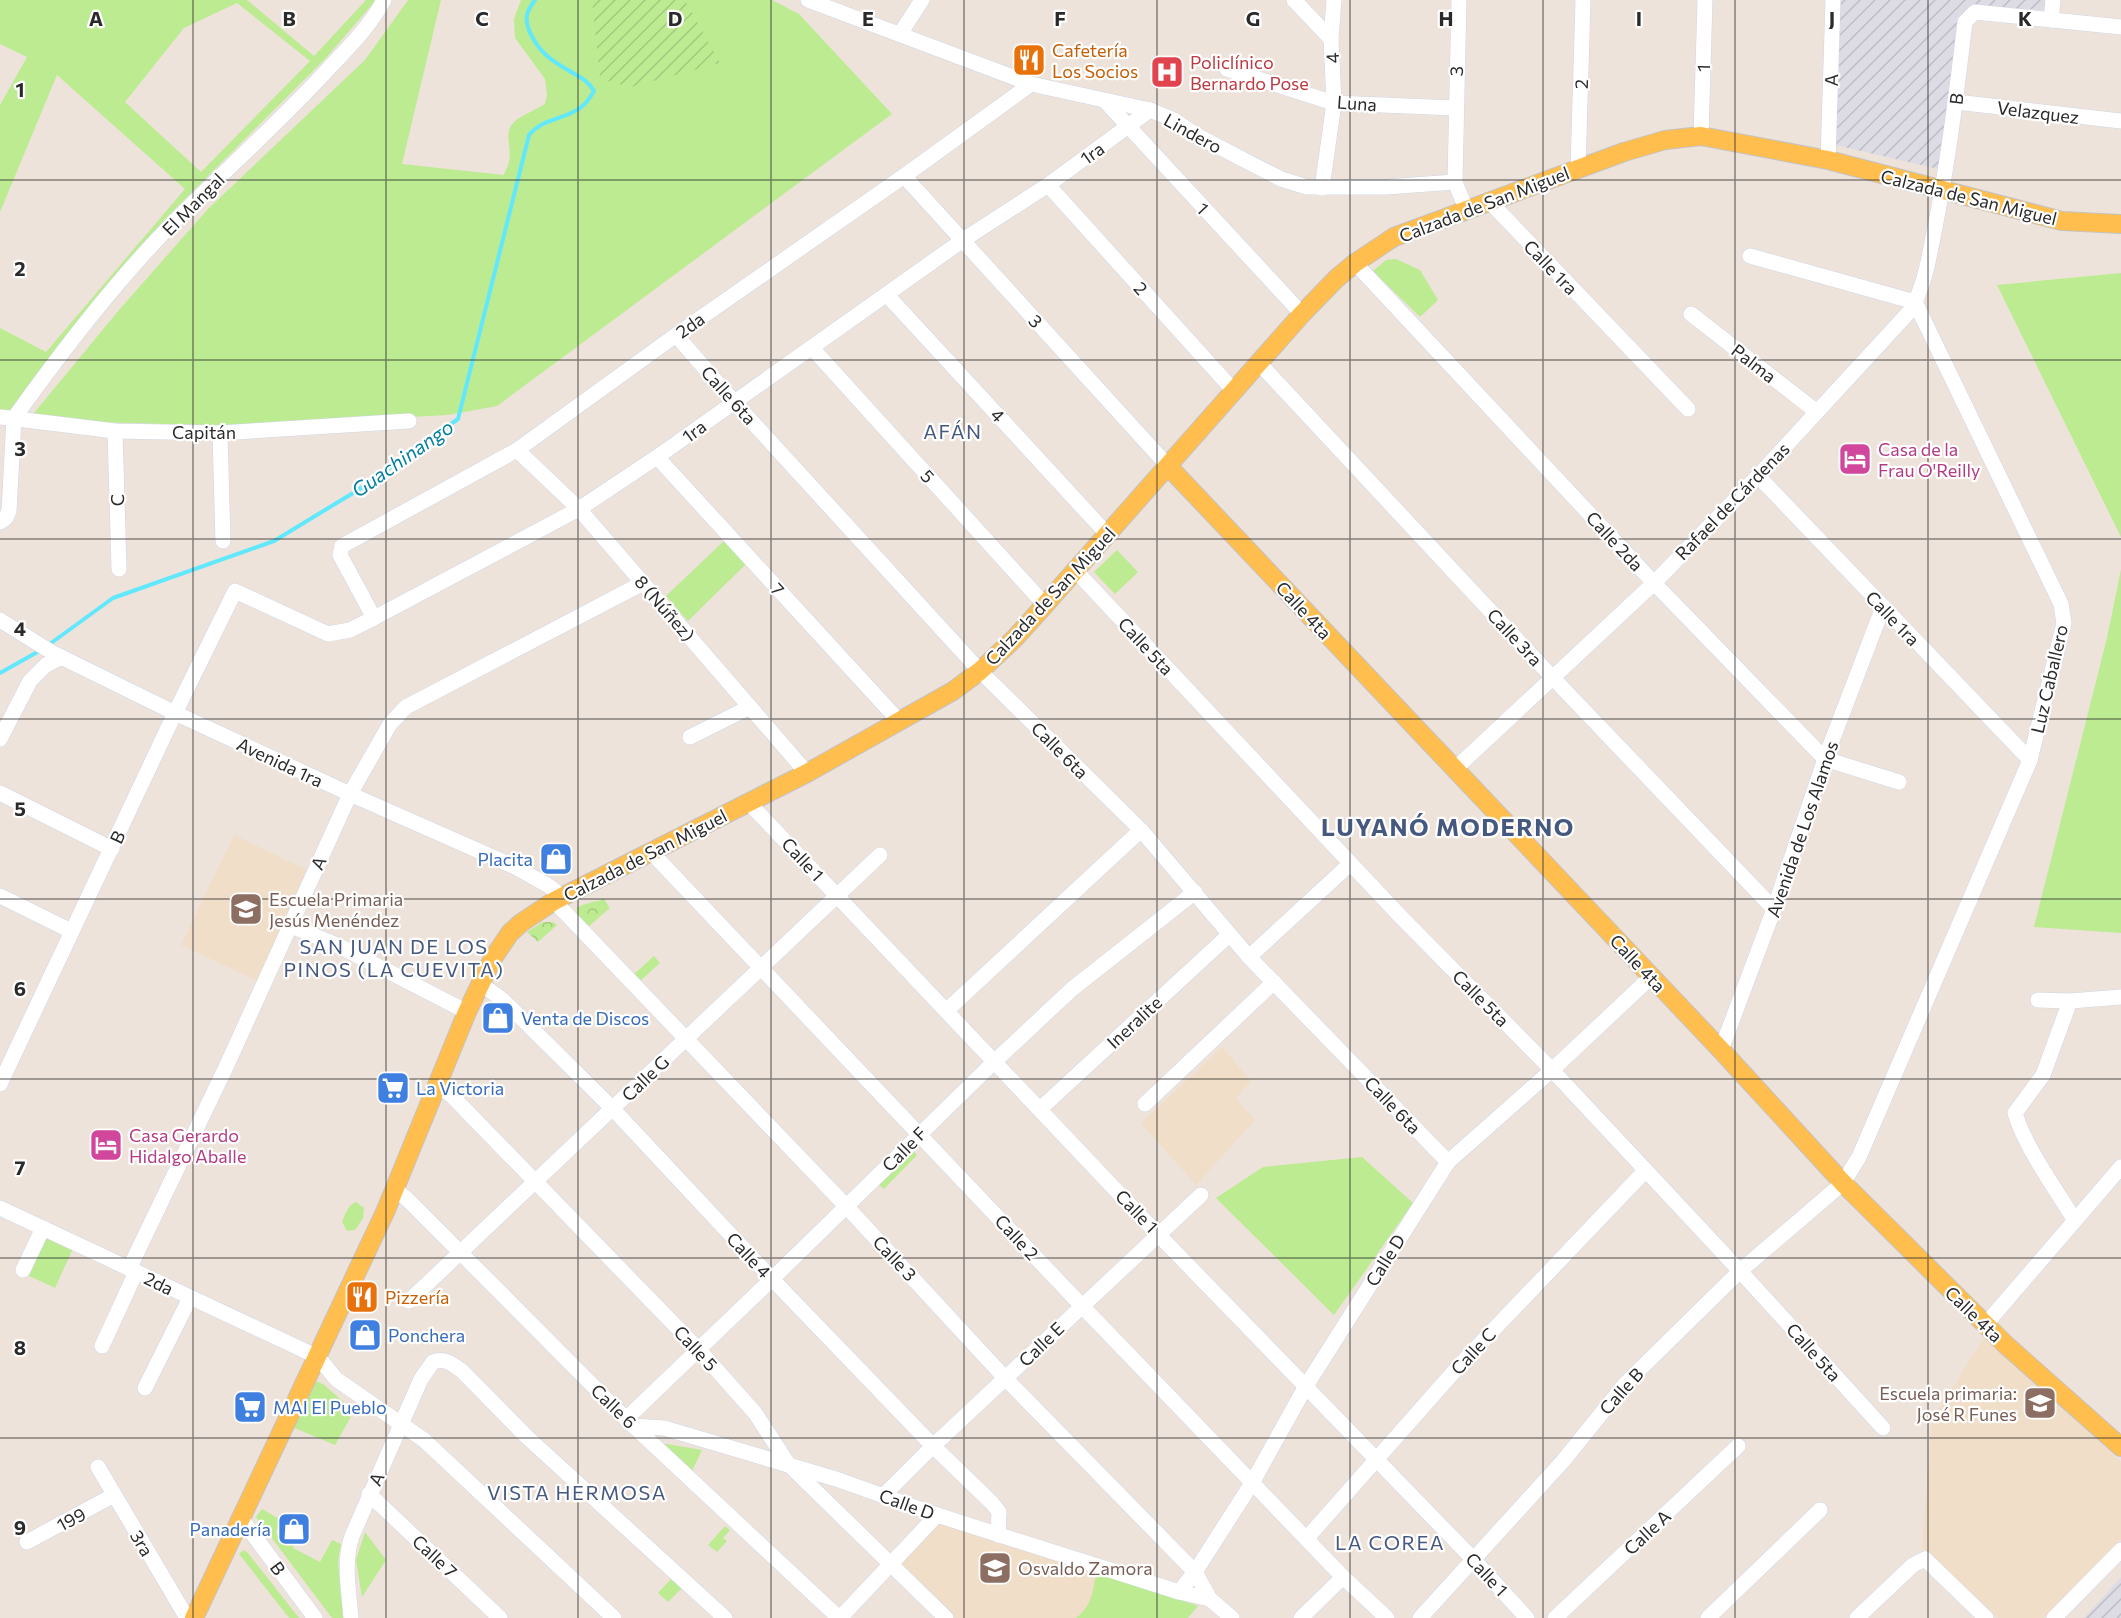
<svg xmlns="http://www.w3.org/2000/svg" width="2121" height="1618" font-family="Commissioner,sans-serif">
	<defs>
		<pattern id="industrial-furrows" width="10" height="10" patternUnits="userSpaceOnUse" patternTransform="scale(1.5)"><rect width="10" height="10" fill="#dddce5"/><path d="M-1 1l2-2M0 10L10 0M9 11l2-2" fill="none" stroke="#bebdc5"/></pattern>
		<pattern id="forest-crowns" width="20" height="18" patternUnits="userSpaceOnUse" patternTransform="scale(1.5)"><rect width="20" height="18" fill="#bceb91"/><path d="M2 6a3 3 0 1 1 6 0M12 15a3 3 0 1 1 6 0" fill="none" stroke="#a2ca7d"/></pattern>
		<pattern id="garden-furrows" width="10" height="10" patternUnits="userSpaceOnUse" patternTransform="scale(1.5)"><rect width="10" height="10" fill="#bceb91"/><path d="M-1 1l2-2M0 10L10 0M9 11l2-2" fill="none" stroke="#a2ca7d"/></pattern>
	</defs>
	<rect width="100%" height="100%" fill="#eee3da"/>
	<!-- industrial -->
	<g fill="url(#industrial-furrows)">
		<path d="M1839,0H2053L2052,11L1972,5L1947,171L1835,145Z"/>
		<path d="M2121,1577V1618H2084Z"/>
	</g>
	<!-- education -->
	<g fill="#f1dec8">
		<path d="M234,835L311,872L259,982L181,945Z"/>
		<path d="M1222,1047L1251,1081L1236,1098L1255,1120L1196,1185L1141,1123Z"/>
		<path d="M1985,1336L2121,1462V1539L2090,1575L2043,1618H1998L1922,1548L1932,1420Z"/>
		<path d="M937,1515L1096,1565L1094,1593L1084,1612L1076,1618H946L890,1563Z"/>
	</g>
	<!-- grass -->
	<g fill="#bceb91" fill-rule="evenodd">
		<path d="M0,0H247L314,56L366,0H376L325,59L164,220L11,410L0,409V328L46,352L185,189L57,75L0,212V105L27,57L0,44ZM237,3L310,61L201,172L125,102L184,28Z"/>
		<path d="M408,0H441L402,164L504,175C505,171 508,166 509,162C513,143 500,131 519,118C527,113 537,109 545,104L547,95L545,79L515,38L514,19L521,0H593L600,79L719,63L685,0H772L799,14L892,114L497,406L448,415L240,426L91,422L38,417L34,413L119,310L208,209L365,60Z"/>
		<path d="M1396,259L1420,270L1438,300L1420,317L1373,271L1386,260Z"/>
		<path d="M2121,273V537L1997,285Z"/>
		<path d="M726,539L748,562L688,621L666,596Z"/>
		<path d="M1117,550L1138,572L1115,594L1094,572Z"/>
		<path d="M2121,569V933L2034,927L2107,638Z"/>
		<path d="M654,956L660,963L639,982L633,975Z"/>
		<path d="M912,1150L917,1155L884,1189L878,1184Z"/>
		<path d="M1362,1157L1413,1203L1334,1315L1216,1198L1263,1167Z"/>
		<path d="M356,1202L364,1208L363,1218L355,1230L347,1231L342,1222C345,1214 348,1205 356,1202Z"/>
		<path d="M44,1233L74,1246L55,1288L25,1274Z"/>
		<path d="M316,1381L323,1384L354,1411L335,1445L292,1427Z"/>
		<path d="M661,1443L702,1450L692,1471Z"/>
		<path d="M262,1509L281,1520L276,1533L295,1543L293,1548L320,1562L332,1540L341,1544L338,1560L343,1618H332L256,1517Z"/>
		<path d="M725,1526L730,1530L723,1538L727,1541L717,1552L708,1545Z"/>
		<path d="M365,1532L386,1560L362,1597L356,1560Z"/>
		<path d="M244,1550L248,1553L299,1618H289L239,1554Z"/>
		<path d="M1096,1570L1198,1606L1188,1618H1076C1092,1606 1094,1590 1096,1570Z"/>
		<path d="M672,1578L682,1588L668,1602L658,1593Z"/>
	</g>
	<!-- forest -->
	<g fill="url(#forest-crowns)">
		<path d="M604,899L610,908L588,927L577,915V908C584,903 596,902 604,899Z"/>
		<path d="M543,922H553L557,925L538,942L527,932Z"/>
	</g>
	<!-- garden -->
	<path fill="url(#garden-furrows)" d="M592,0H685L720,63L631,87L600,79Z"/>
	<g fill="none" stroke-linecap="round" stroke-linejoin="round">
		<!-- stream -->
		<g stroke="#62e8fc" stroke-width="4">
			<path d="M47,646L113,598L274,541L358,490L458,419L529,135C541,120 559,120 575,111C584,107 589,99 594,91C588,80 579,77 568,70C550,60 537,50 529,30C524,17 527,11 535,0"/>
			<path d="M0,673L41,650"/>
		</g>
		<!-- minor casing -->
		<g stroke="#cfd6e5" stroke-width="16">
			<g id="minor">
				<path d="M808,0L1031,84L1150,110L1174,120L1196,135L1281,179L1307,187H1386L1455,182"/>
				<path d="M1294,0L1331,39"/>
				<path d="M1459,0L1455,182L1467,211"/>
				<path d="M2051,20L2053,0"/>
				<path d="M900,34L922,0"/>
				<path d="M1227,69L1334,103L1455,108"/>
				<path d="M1105,101L1302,314"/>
				<path d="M1956,102L2121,121"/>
				<path d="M1701,136L1705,0"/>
				<path d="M1828,160L1833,0"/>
				<path d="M1578,169L1583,0"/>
				<path d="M904,176L1168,466"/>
				<path d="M1048,185L1234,391"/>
				<path d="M1322,188L1334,103L1331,39L1334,0"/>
				<path d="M1490,202L1688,409"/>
				<path d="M1355,263L1654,583L1825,759L1899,782"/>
				<path d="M887,295L1108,535"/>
				<path d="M1691,314L1817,412"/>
				<path d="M676,335L734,402L980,671L1141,830L1249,957L1448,1162"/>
				<path d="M812,348L1045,605"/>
				<path d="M1259,363L1552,677L1774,909"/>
				<path d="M0,417L115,431L220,433L409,421"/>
				<path d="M14,418C62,351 117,279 175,221C226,169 281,121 330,67C350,46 370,26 384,0"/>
				<path d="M115,431L119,569"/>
				<path d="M220,433L223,541"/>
				<path d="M517,450L579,509L807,773"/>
				<path d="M657,457L899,721"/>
				<path d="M1758,476L2030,760"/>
				<path d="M0,522L6,518L9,511L14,418"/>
				<path d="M1075,570L1400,916L1552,1070L1740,1271L1883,1428"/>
				<path d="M374,618L340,555L342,546L517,450L676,335L904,176L1031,84"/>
				<path d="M0,620L53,653L175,713L350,794L515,867L549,886L562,897"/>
				<path d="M690,737L750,707"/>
				<path d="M0,739L30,681L46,665L62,657"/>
				<path d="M1455,769L1654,583L1758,476L1911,310C1926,283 1930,252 1936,222C1949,156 1957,89 1965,22L1975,12L2121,27"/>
				<path d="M0,793L112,849"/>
				<path d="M749,803L1147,1223L1472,1558L1527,1618"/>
				<path d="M651,852L1081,1305L1343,1577L1387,1618"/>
				<path d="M0,896L71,931"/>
				<path d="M554,901L846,1206L1005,1378L1195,1572L1210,1599L1232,1618"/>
				<path d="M289,925L339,946L467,1012"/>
				<path d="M1249,957L1350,864"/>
				<path d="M481,984L503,1000L613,1109L772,1279L933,1446L992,1503L999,1512L998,1535"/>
				<path d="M2038,1000L2070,1001L2121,997"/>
				<path d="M2070,1001L2043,1075L2015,1113C2024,1145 2056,1190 2074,1219"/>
				<path d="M946,1011L1141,830"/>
				<path d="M1721,1050L1774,909L1825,759L1883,607"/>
				<path d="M0,1084L175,713L235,591L328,634L350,630L374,618L579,509L657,457L963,240L1048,185L1150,110"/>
				<path d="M437,1085L452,1096L699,1350L755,1413L789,1465L946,1618"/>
				<path d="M1145,1104L1274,982"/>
				<path d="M1040,1109L1229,935"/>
				<path d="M394,1188L409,1201L626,1419L839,1618"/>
				<path d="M0,1208L318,1357L336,1379L424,1440L614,1618"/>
				<path d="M129,1269L226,1067L350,794L390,724L406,707L643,583"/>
				<path d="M23,1270L43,1228"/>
				<path d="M409,1301L880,855"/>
				<path d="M1985,1325L2121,1167"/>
				<path d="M102,1346L136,1272"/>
				<path d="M145,1388L190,1298"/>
				<path d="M626,1419L772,1279L995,1061L1072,989L1195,892"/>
				<path d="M634,1426L664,1428L836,1479L937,1515L1179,1592L1210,1599"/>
				<path d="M98,1467L187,1618"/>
				<path d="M369,1494L500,1618"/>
				<path d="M883,1496L933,1446L1201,1195"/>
				<path d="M241,1518L315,1618"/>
				<path d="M1307,1538L1458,1367L1645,1171"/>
				<path d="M27,1542L114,1495"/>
				<path d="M1179,1592L1195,1572L1252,1483L1306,1386L1448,1162L1552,1070L1651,977"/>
				<path d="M351,1618C349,1591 343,1562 352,1536L421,1379L433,1362C445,1357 454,1365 463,1372L527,1437L725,1618"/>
				<path d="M840,1618L937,1515"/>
				<path d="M1301,1618L1343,1577"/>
				<path d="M1420,1618L1563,1461L1626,1383L1740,1271L1843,1183L1859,1157L2030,760L2064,623L2061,604L1915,302L1750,256"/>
				<path d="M1555,1618L1738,1446"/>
				<path d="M1708,1618L1820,1510"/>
				<path d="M1857,1618L1913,1565L1925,1559L1986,1618"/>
				<path d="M2054,1618L2121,1550"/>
			</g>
		</g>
		<!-- major casing -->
		<g stroke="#c3c3c3" stroke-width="20">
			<g id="major">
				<path d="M1168,466L1721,1050L1843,1183L2006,1345L2121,1447"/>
				<path d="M194,1618L386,1210L467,1012L493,958L510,933L521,923L554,901L807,773L953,691L980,671L1015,638L1043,607L1302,314L1336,279L1355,263L1394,237L1624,152L1665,140L1701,136L1828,160L2062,221L2121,224"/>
			</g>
		</g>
		<!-- minor -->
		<use href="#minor" stroke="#fff" stroke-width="15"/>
		<!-- major -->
		<use href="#major" stroke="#ffbe4e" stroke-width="18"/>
	</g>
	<!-- grid -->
	<path fill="none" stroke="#2a2a2a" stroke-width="1.5" stroke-opacity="0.55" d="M193,0V1618M386,0V1618M578,0V1618M771,0V1618M964,0V1618M1157,0V1618M1350,0V1618M1543,0V1618M1735,0V1618M1928,0V1618M0,180H2121M0,360H2121M0,539H2121M0,719H2121M0,899H2121M0,1079H2121M0,1258H2121M0,1438H2121"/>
	<!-- icons -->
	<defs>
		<g id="restaurant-square" transform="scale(1.725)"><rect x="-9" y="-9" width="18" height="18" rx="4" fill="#e8710a" stroke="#fff"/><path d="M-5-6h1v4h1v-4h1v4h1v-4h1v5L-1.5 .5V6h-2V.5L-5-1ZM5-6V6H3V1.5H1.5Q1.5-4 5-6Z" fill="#fff"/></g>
		<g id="hospital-square" transform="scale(1.725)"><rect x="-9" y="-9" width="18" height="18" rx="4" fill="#e0444e" stroke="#fff"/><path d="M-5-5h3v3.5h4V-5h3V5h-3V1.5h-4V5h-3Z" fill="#fff"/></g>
		<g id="hotel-square" transform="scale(1.725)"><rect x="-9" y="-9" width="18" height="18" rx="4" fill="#d1479c" stroke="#fff"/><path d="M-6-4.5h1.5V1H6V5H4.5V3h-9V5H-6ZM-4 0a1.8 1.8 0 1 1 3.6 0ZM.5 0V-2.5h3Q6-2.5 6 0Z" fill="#fff"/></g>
		<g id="shop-square" transform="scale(1.725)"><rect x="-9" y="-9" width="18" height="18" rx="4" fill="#3f7fe0" stroke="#fff"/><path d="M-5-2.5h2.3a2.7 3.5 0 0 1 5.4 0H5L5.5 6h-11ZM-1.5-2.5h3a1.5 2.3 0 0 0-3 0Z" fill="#fff"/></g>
		<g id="school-square" transform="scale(1.725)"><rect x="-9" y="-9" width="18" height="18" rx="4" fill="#8d6e63" stroke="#fff"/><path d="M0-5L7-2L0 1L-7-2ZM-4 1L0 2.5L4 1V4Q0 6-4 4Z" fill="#fff"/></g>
		<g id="supermarket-square" transform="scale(1.725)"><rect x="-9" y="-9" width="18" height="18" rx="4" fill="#3f7fe0" stroke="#fff"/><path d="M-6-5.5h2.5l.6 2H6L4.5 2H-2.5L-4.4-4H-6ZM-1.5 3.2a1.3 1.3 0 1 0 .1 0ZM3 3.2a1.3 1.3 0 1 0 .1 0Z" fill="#fff"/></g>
	</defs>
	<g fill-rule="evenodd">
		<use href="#restaurant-square" x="1029" y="60"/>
		<use href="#hospital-square" x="1167" y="72"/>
		<use href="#hotel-square" x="1855" y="459"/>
		<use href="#shop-square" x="556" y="859"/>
		<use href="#school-square" x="246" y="909"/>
		<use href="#shop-square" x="498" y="1018"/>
		<use href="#supermarket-square" x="393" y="1088"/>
		<use href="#hotel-square" x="106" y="1145"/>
		<use href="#restaurant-square" x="362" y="1297"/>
		<use href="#shop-square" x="365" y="1335"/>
		<use href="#school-square" x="2040" y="1403"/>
		<use href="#supermarket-square" x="250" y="1407"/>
		<use href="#shop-square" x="294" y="1529"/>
		<use href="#school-square" x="995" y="1568"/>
	</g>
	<g text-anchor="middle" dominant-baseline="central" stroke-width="4.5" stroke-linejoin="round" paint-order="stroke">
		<!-- food labels -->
		<g font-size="18" fill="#c56008" stroke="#fff" text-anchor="start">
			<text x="1052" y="50">Cafetería<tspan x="1052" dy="21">Los Socios</tspan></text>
			<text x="385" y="1297">Pizzería</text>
		</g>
		<!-- street labels -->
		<g font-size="18" fill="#2a2a2a" stroke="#fff">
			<text transform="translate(1332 58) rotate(-93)">4</text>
			<text transform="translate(1703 68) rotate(-89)">1</text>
			<text transform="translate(1456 71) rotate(-88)">3</text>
			<text transform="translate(1831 80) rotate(-88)">A</text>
			<text transform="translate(1581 84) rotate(-88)">2</text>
			<text transform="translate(1956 99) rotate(-83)">B</text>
			<text transform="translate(1357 103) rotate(4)">Luna</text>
			<text transform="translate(2038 112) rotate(7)">Velazquez</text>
			<text transform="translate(1193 133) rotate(29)">Lindero</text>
			<text transform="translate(1092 153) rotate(-35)">1ra</text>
			<text transform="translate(1969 197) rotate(14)">Calzada de San Miguel</text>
			<text transform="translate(193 204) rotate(-45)">El Mangal</text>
			<text transform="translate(1484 204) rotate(-21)">Calzada de San Miguel</text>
			<text transform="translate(1203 208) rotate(47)">1</text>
			<text transform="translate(1551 267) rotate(46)">Calle 1ra</text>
			<text transform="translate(1141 288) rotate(48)">2</text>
			<text transform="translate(1036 321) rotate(48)">3</text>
			<text transform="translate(690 325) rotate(-35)">2da</text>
			<text transform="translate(1754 363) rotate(38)">Palma</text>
			<text transform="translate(729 395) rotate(48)">Calle 6ta</text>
			<text transform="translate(998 415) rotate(47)">4</text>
			<text transform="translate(694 431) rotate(-36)">1ra</text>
			<text x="204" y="432">Capitán</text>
			<text transform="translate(928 476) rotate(48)">5</text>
			<text transform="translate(117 500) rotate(-92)">C</text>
			<text transform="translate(1732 501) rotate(-46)">Rafael de Cárdenas</text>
			<text transform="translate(1615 541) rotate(47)">Calle 2da</text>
			<text transform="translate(778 589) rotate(48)">7</text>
			<text transform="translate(1050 596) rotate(-47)">Calzada de San Miguel</text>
			<text transform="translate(665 608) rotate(49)">8 (Núñez)</text>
			<text transform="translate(1304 610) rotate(47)">Calle 4ta</text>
			<text transform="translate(1893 618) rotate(46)">Calle 1ra</text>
			<text transform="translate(1515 637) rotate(47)">Calle 3ra</text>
			<text transform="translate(1146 646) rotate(47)">Calle 5ta</text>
			<text transform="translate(2049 679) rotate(-77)">Luz Caballero</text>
			<text transform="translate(1060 750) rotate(45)">Calle 6ta</text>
			<text transform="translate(280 762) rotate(25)">Avenida 1ra</text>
			<text transform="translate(1802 829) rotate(-71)">Avenida de Los Alamos</text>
			<text transform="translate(117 837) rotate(-65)">B</text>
			<text transform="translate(645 855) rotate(-27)">Calzada de San Miguel</text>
			<text transform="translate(803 859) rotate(47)">Calle 1</text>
			<text transform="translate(318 863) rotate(-65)">A</text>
			<text transform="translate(1638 963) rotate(47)">Calle 4ta</text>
			<text transform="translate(1481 998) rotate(45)">Calle 5ta</text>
			<text transform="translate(1134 1022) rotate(-43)">Ineralite</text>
			<text transform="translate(645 1078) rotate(-44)">Calle G</text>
			<text transform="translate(1393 1105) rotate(46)">Calle 6ta</text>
			<text transform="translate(904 1149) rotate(-45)">Calle F</text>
			<text transform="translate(1137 1211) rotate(46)">Calle 1</text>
			<text transform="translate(1017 1237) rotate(47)">Calle 2</text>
			<text transform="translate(749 1255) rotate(47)">Calle 4</text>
			<text transform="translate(895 1258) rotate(47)">Calle 3</text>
			<text transform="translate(1385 1260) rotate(-58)">Calle D</text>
			<text transform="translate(159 1283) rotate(26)">2da</text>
			<text transform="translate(1974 1314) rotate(44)">Calle 4ta</text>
			<text transform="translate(1041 1344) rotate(-44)">Calle E</text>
			<text transform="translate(696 1348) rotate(47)">Calle 5</text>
			<text transform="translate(1473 1351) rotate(-47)">Calle C</text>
			<text transform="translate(1814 1352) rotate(48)">Calle 5ta</text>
			<text transform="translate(1621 1391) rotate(-48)">Calle B</text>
			<text transform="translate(614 1406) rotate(44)">Calle 6</text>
			<text transform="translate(376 1479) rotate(-65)">A</text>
			<text transform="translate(907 1504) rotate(20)">Calle D</text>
			<text transform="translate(71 1519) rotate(-28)">199</text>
			<text transform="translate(1647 1532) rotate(-43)">Calle A</text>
			<text transform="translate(142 1543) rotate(59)">3ra</text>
			<text transform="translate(435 1556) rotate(43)">Calle 7</text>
			<text transform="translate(278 1568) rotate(54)">B</text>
			<text transform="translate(1487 1574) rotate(47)">Calle 1</text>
		</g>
		<!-- health labels -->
		<g font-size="18" fill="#be3a42" stroke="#fff" text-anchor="start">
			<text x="1190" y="62">Policlínico<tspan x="1190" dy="21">Bernardo Pose</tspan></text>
		</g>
		<!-- hotel labels -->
		<g font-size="18" fill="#b23c85" stroke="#fff" text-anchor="start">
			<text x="1878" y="449">Casa de la<tspan x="1878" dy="21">Frau O'Reilly</tspan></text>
			<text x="129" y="1135">Casa Gerardo<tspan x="129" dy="21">Hidalgo Aballe</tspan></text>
		</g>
		<!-- shop labels -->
		<g font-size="18" fill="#366cbe" stroke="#fff" text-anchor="start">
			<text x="533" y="859" text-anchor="end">Placita</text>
			<text x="521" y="1018">Venta de Discos</text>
			<text x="416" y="1088">La Victoria</text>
			<text x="388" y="1335">Ponchera</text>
			<text x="273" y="1407">MAI El Pueblo</text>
			<text x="271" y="1529" text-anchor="end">Panadería</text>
		</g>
		<!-- education labels -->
		<g font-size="18" fill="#785e54" stroke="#fff" text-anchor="start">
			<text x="269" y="899">Escuela Primaria<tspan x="269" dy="21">Jesús Menéndez</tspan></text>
			<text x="2017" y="1393" text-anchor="end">Escuela primaria:<tspan x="2017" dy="21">José R Funes</tspan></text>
			<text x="1018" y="1568">Osvaldo Zamora</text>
		</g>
		<!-- neighbourhood labels -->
		<g font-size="20" letter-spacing="1.5" fill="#455880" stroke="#fff">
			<text x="953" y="431">AFÁN</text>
			<text x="394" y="946">SAN JUAN DE LOS<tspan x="394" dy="23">PINOS (LA CUEVITA)</tspan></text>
			<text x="577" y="1492">VISTA HERMOSA</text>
			<text x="1390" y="1542">LA COREA</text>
		</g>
		<!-- water labels -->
		<g font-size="20" font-style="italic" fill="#017fa0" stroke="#fff">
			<text transform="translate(402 458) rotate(-35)">Guachinango</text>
		</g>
		<!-- district labels -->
		<g font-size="24" font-weight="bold" letter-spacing="1.5" fill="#455880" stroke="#fff">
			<text x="1448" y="826">LUYANÓ MODERNO</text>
		</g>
	</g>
	<g font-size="20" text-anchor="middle" font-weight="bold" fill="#2a2a2a" stroke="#fff" stroke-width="4.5" stroke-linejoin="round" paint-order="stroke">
		<text x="96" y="26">A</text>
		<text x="289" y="26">B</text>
		<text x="482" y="26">C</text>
		<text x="675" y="26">D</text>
		<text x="868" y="26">E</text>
		<text x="1060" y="26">F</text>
		<text x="1253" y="26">G</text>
		<text x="1446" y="26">H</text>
		<text x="1639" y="26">I</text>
		<text x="1832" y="26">J</text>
		<text x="2025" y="26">K</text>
		<text x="20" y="97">1</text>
		<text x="20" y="276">2</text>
		<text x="20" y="456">3</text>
		<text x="20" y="636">4</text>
		<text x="20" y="816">5</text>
		<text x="20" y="996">6</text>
		<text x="20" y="1175">7</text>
		<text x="20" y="1355">8</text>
		<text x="20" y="1535">9</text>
	</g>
</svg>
